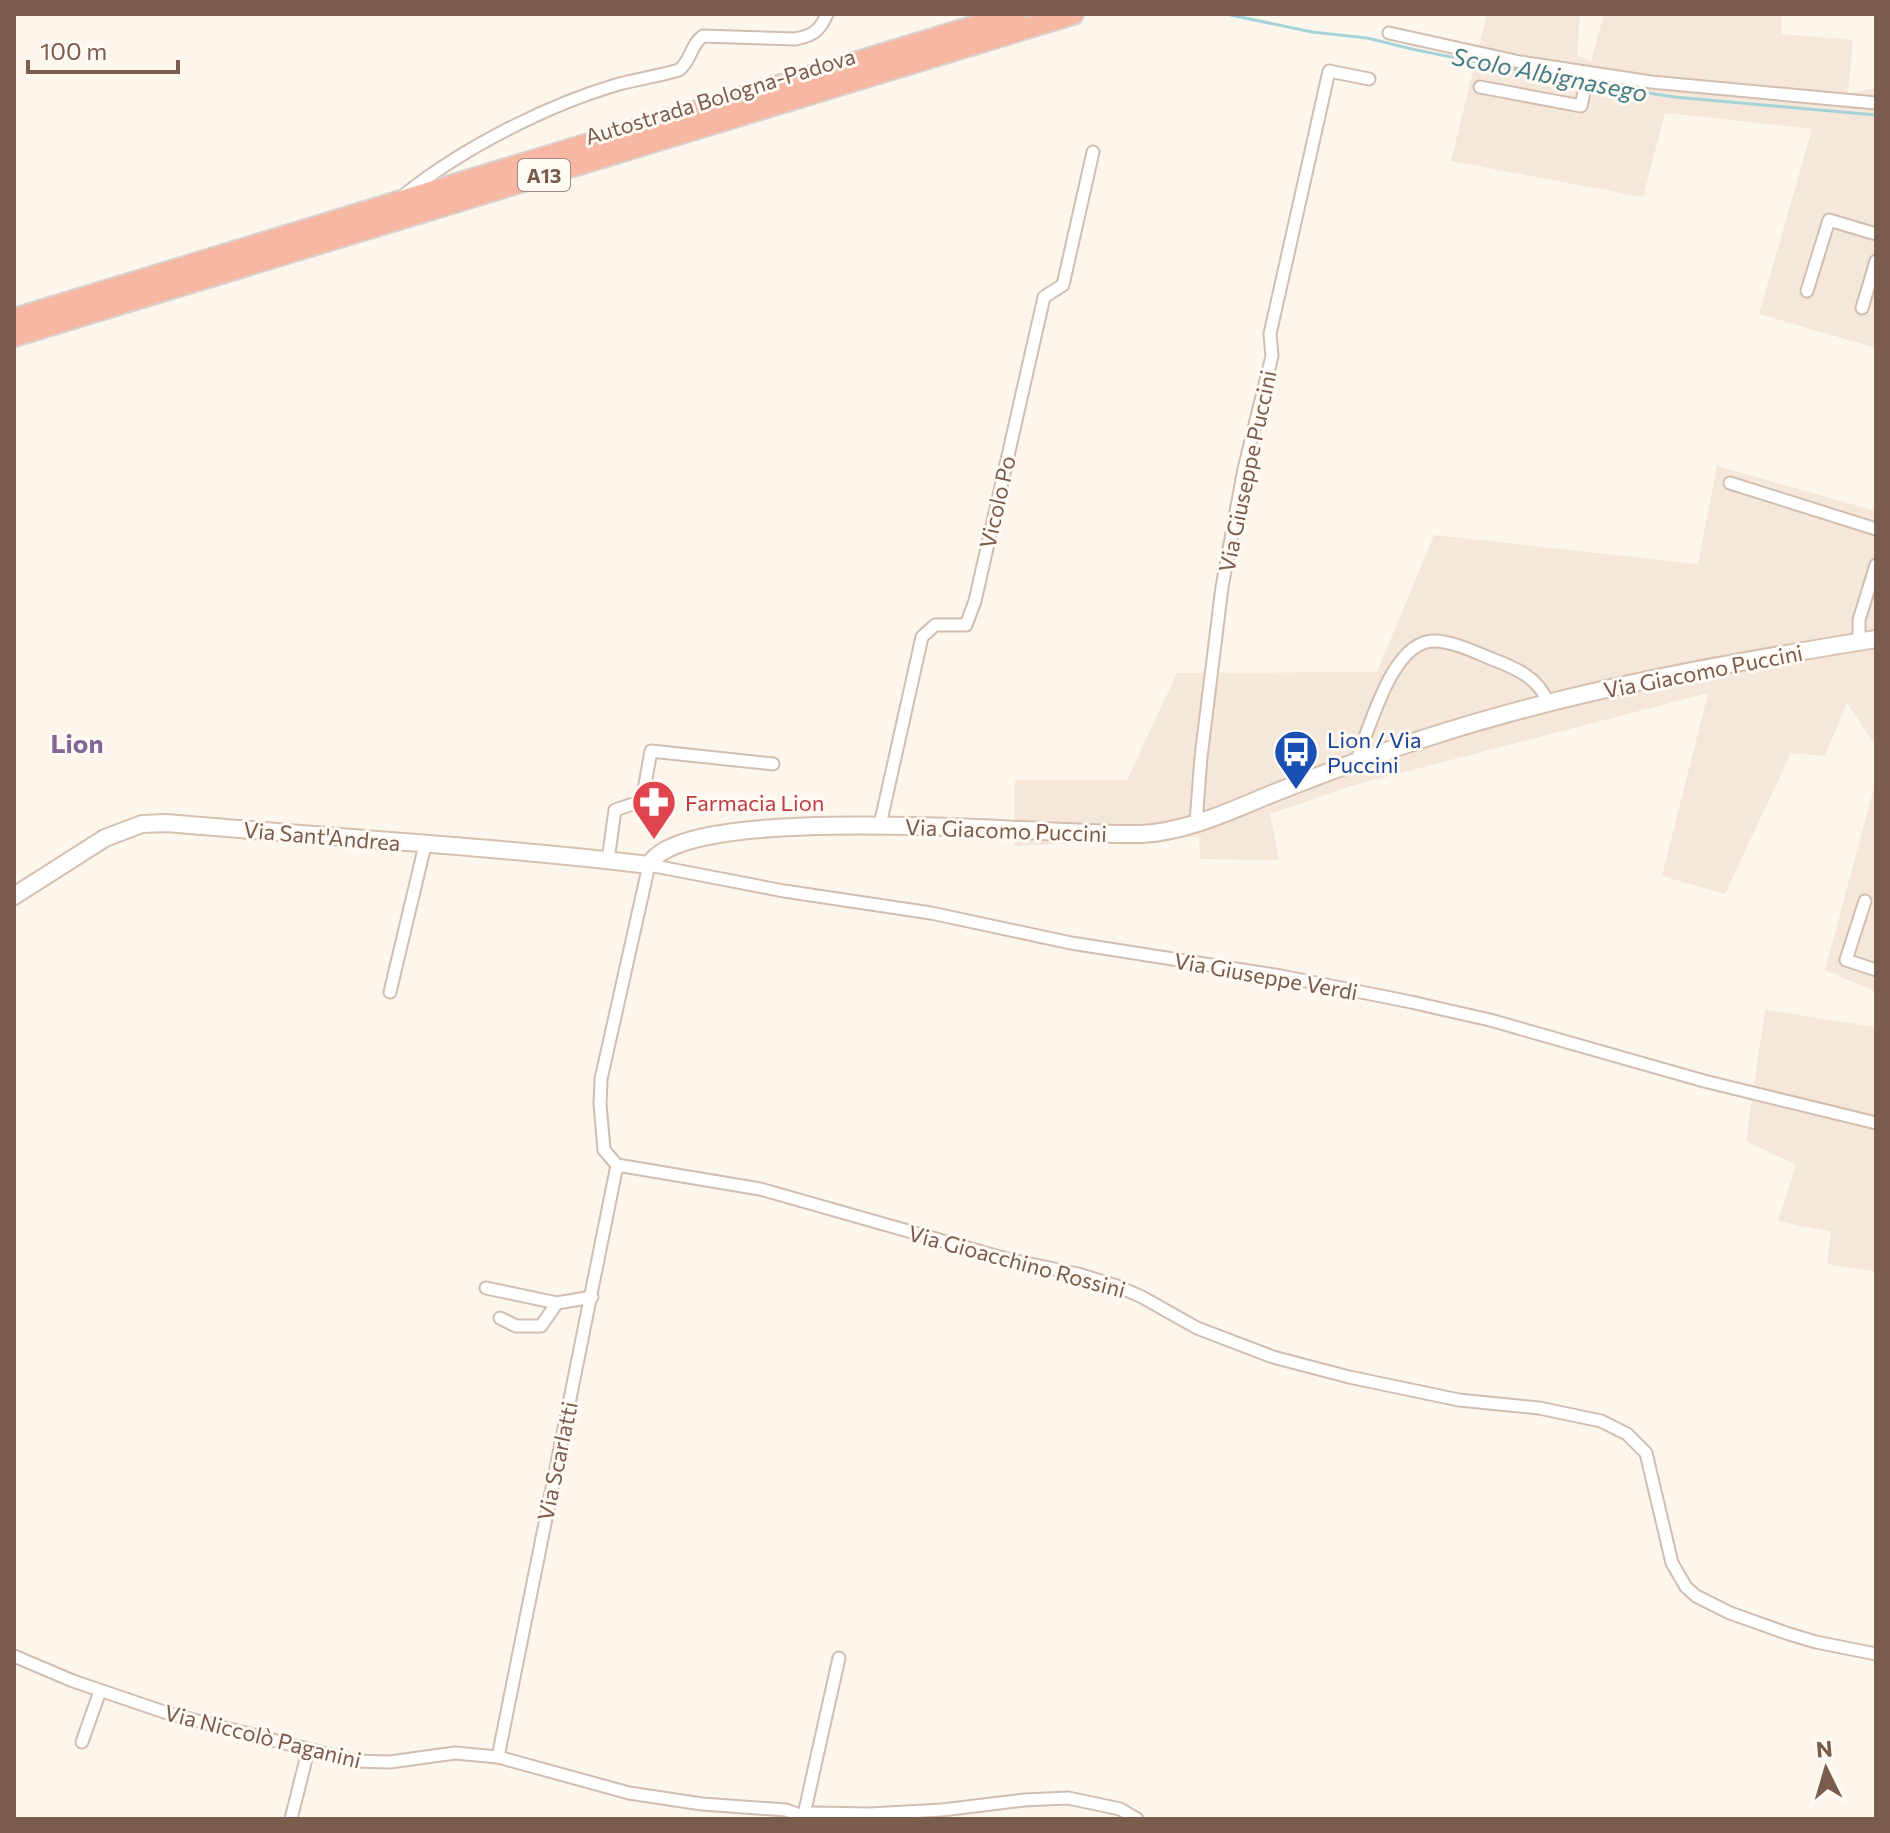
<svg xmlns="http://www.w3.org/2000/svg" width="1890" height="1833" font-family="Commissioner,sans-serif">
	<rect width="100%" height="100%" fill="#fdf6ec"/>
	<!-- residential -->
	<g fill="#f5e8da">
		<path d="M1487,14H1580L1577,55L1591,61L1604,14H1781L1782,34L1853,40L1848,93L1876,88V348L1759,314L1812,129L1665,113L1643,197L1451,161Z"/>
		<path d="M1717,466L1876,511V746L1847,703L1825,756L1791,753L1725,894L1662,876L1708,693L1351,786L1270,814L1279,860L1200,859L1199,837L1014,846L1015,780H1127L1177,673L1377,672L1434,535L1698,564Z"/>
		<path d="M1876,780V992L1825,970Z"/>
		<path d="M1765,1010L1876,1027V1272L1827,1264L1831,1232L1778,1221L1796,1165L1746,1141Z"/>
	</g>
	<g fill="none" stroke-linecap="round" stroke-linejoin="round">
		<!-- stream -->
		<g stroke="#a5d3da" stroke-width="3">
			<path d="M1226,14L1312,32L1367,38L1416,50L1583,83"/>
			<path d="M1591,84L1674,97L1876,115"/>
		</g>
		<!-- street casing -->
		<g stroke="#d1beb0" stroke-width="15">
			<g id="street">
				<path d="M1389,33L1520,62L1651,82L1876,103"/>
				<path d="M1480,87L1581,106L1588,73"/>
				<path d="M404,195C463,148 547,105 619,84C638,79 659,76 679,70C691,61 691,44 703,36L795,39C812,36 820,31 827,14"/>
				<path d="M1807,291L1829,220L1876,234"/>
				<path d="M1862,308L1876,261"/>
				<path d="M1730,483L1876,529"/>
				<path d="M1859,642V620L1876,565"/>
				<path d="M1359,761V753C1372,722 1393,641 1434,641C1452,641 1475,652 1492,659C1516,668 1539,678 1548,703"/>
				<path d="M1196,823L1201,757L1222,587L1244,469L1272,356L1270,334L1329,71L1369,79"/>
				<path d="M880,825L922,637L935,625H966L975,601L1044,297L1063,285L1093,152"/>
				<path d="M608,860L615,810L642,801L651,751L773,764"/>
				<path d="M1865,901L1846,960L1876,970"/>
				<path d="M390,992L425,845"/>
				<path d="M1876,1123L1704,1081L1490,1020L1411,1002L1281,976L1071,943L931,913L784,891L649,865L601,1079L600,1104L604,1150L617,1165L760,1189L1010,1260L1078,1274L1117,1286L1142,1297L1197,1328L1273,1357L1349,1377L1459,1400L1539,1408L1601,1421L1627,1434L1646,1453L1672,1563L1686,1587L1696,1596L1730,1613L1789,1634L1816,1642L1876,1654"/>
				<path d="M486,1288L557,1303L592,1297"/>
				<path d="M500,1318L516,1326H541L557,1303"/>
				<path d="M14,1656L73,1681L170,1714L355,1761L390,1762L455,1753L498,1757L629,1793L702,1804L786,1810L802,1816L813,1813L870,1814L942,1810L1024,1800L1068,1798L1120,1809L1137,1819"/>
				<path d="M82,1742L100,1691"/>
				<path d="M498,1757L617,1165"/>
				<path d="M291,1819L308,1751"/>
				<path d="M803,1819L839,1658"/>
			</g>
		</g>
		<!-- secondary casing -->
		<g stroke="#d6c0b0" stroke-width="20">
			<path id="secondary" d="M14,896L105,838L142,824L166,823C327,837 488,846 649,865C686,798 1061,837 1141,834C1187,832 1232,810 1274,793C1327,772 1381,752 1435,735C1579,689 1727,663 1876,639"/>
		</g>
		<!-- highway casing -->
		<g stroke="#dad1cd" stroke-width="24">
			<g id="highway">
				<path d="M14,319L1015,14"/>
				<path d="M14,336L1073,14"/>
			</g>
		</g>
		<!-- street -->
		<use href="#street" stroke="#fff" stroke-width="11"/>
		<!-- secondary -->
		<use href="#secondary" stroke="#fff" stroke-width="16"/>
		<!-- highway -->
		<use href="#highway" stroke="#f7b7a3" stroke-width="20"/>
	</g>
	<!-- icons -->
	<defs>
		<g id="bus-pin" transform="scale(2.3)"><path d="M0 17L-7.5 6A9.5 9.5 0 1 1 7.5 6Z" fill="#1a4fb4" stroke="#fffaf3"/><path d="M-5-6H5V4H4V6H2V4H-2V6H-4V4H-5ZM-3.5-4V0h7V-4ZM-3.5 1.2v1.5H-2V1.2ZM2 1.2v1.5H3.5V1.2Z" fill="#fff"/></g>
		<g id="pharmacy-pin" transform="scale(2.3)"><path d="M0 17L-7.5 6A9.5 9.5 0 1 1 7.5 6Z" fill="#e0444e" stroke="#fffaf3"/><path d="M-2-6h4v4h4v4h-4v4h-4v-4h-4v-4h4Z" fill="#fff"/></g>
	</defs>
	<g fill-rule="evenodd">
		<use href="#bus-pin" x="1296" y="752"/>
		<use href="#pharmacy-pin" x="654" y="802"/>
	</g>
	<g text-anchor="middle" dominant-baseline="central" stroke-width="6" stroke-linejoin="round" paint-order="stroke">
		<!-- shield labels -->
		<rect fill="#fffaf3" stroke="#a28b7f" stroke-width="2" x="518" y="159" width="52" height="32" rx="6"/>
		<g font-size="20" font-weight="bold" fill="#7a5c4d">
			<text x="544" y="175">A13</text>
		</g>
		<!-- street labels -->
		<g font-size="22" fill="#7a5c4d" stroke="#fffaf3">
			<text transform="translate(720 96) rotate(-17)">Autostrada Bologna-Padova</text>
			<text transform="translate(1247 471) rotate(-78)">Via Giuseppe Puccini</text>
			<text transform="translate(997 502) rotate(-77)">Vicolo Po</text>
			<text transform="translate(1703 671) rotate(-11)">Via Giacomo Puccini</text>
			<text transform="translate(1006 830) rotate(2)">Via Giacomo Puccini</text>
			<text transform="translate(322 836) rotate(5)">Via Sant'Andrea</text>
			<text transform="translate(1266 976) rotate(10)">Via Giuseppe Verdi</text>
			<text transform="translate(1017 1261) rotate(15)">Via Gioacchino Rossini</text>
			<text transform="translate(557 1461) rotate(-78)">Via Scarlatti</text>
			<text transform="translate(263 1736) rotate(14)">Via Niccolò Paganini</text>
		</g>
		<!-- transit labels -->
		<g font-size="22" fill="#164399" stroke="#fffaf3" text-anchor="start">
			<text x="1327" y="739">Lion / Via<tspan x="1327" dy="25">Puccini</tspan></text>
		</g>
		<!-- health labels -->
		<g font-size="22" fill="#be3a42" stroke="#fffaf3" text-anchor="start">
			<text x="685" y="802">Farmacia Lion</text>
		</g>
		<!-- water labels -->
		<g font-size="24" font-style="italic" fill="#437c86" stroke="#fffaf3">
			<text transform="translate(1550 74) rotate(11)">Scolo Albignasego</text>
		</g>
		<!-- quarter labels -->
		<g font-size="26" font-weight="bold" fill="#846695" stroke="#fffaf3">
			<text x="77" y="742">Lion</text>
		</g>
	</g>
	<!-- border -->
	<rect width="1890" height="1833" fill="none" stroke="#7a5c4d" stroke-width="32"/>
	<!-- north arrow -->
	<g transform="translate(1826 1769) rotate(355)" stroke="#fffaf3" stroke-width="6" paint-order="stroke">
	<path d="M0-6L14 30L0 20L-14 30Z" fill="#7a5c4d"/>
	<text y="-12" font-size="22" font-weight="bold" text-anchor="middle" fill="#7a5c4d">N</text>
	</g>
	<!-- scale -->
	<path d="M28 60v12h150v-12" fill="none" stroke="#7a5c4d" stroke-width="4"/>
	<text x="40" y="60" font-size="24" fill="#7a5c4d" stroke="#fffaf3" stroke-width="6" paint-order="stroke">100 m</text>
</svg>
